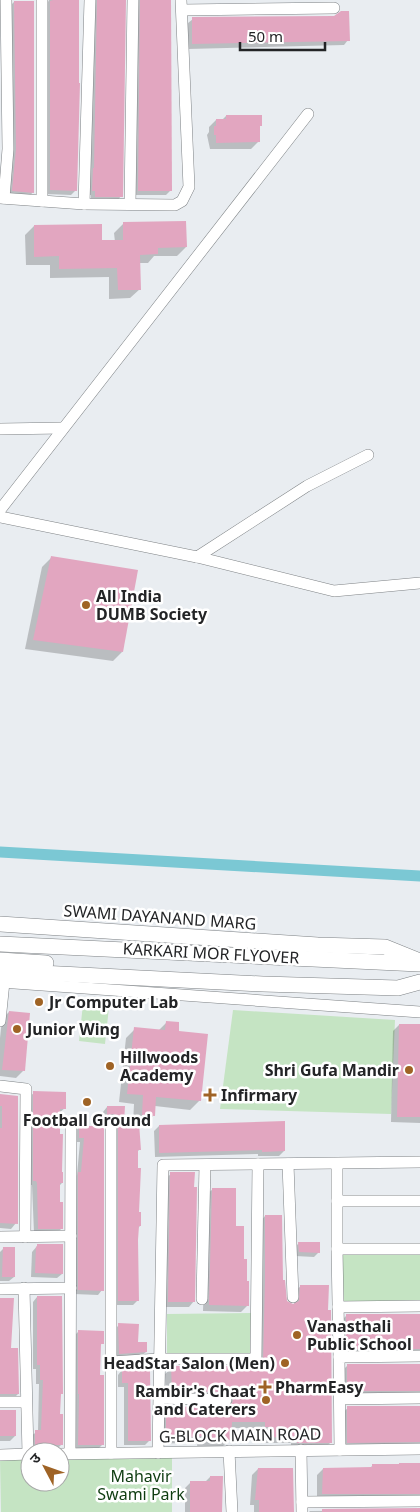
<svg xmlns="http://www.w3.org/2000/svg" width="420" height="1512" font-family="'Noto Sans','Noto Sans Devanagari',sans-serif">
	<rect width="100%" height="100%" fill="#e9edf1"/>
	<!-- green -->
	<g fill="#c5e4c3">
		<path d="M83,1004L109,1007L105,1044L79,1041Z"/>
		<path d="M233,1010L395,1020L391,1114L220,1109Z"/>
		<path d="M341,1252L420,1253V1302L341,1303Z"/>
		<path d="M251,1313L250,1353L167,1354V1314Z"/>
		<path d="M172,1457V1512H1L0,1459H30V1482H60V1459Z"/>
	</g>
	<!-- shadow -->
	<g fill="#0003">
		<path d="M49,0H78L76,190L71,195L46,194V6Z"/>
		<path d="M93,0H124L121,196L117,201H91V195H88Z"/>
		<path d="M134,0H170L171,190L166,195H134Z"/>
		<path d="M14,2L33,192L29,197L8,195L10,6Z"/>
		<path d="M193,19L348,40L344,45L188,49V23Z"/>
		<path d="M226,116L261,125L258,128V142L251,149H210L207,135L209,132V127L216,120H222Z"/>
		<path d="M124,223L186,247L177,256H154L148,263H139L140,289L130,298L109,299V277L50,278V265H26L25,235L34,226L101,242H115L114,233Z"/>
		<path d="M51,558L122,652L113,661L25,649L42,567Z"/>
		<path d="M9,1012L23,1071L16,1078L0,1076V1038L2,1019Z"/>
		<path d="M167,1022L177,1032L200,1100L190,1110L155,1106L154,1115L145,1124H138L139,1150L136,1153L138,1213L140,1226L138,1228V1300L133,1305H114L110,1118L103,1119V1112L107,1107L124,1108L123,1124H133L134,1104L119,1102L126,1038L135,1029L158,1031Z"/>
		<path d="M399,1025H420V1123L391,1122L393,1031Z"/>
		<path d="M34,1093L65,1108L59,1113L62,1183L59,1186V1204L62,1228L57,1233H34L32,1185H29V1097Z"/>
		<path d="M0,1095L17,1097L16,1223L11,1229L0,1228Z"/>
		<path d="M159,1126L284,1151L279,1156H258V1154L155,1157L154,1131Z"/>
		<path d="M80,1127H102V1290L98,1295L74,1294V1178L77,1175L80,1142H75V1131Z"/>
		<path d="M171,1174L194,1301L189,1307H163L165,1179Z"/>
		<path d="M213,1189L234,1227L242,1260L248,1305L241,1312L203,1311L206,1195Z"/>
		<path d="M265,1216L282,1281L286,1302L294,1306V1292L301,1286L331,1442L325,1448L291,1449V1443H262V1432H259V1428H230V1439L223,1446H197L198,1442L160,1444L161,1413L167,1407L228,1408L226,1402L166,1397L165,1374L172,1368H257L260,1287L259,1223Z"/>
		<path d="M299,1243L319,1252L314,1257L295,1256L294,1248Z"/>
		<path d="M38,1245L62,1274L57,1278L31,1277L32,1252Z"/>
		<path d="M4,1248L14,1277L9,1281H0V1252Z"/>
		<path d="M37,1297L60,1395L59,1416L61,1445L57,1449H31V1436L38,1431L39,1384H36V1369H33V1302Z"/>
		<path d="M0,1299L18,1394L13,1399L0,1400Z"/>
		<path d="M420,1314V1360L340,1355V1322L346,1316Z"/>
		<path d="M119,1325L146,1352L141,1356L115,1358V1329Z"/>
		<path d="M78,1332L102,1343L100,1346L99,1376L102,1445L98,1449H74V1336Z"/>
		<path d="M420,1365V1400L341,1397V1372L347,1366Z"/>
		<path d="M145,1369L149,1441L145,1445H124V1387H118V1375L122,1370Z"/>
		<path d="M420,1407V1448H342L341,1414L348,1408Z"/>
		<path d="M0,1410L15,1436L10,1441H0Z"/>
		<path d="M420,1464V1502L317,1500V1475L323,1469L370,1468L373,1465Z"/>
		<path d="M258,1469L293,1512H254V1505H250L252,1475Z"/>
		<path d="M210,1477L220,1512H185V1488L191,1482H205Z"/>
		<path d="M420,1510V1512H309L310,1511Z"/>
	</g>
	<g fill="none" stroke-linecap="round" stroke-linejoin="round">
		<!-- canal -->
		<path stroke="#7bc8d4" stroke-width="11" d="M0,852L420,876"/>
	</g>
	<!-- building -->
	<g fill="#e2a6c0">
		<path d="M53,0H79V83H80L77,191L50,190V1Z"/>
		<path d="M97,0H126L123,197H95V191H92L93,168H94Z"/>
		<path d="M140,0H171L172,191H138Z"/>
		<path d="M14,1H34V193L12,191L16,149Z"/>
		<path d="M341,11H349L350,41L192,44V17L334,16Z"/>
		<path d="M226,115H262V126H260V142L216,143V135H214V126H216V119H226Z"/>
		<path d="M186,221L187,247L158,248V254L140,255L141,290H118L117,268L59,269V256L34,257V225L102,224V240H123V222Z"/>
		<path d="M51,556L138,570L123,652L33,640Z"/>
		<path d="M9,1011L30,1013L25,1071L2,1070Z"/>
		<path d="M166,1021L179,1022V1031L208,1034L201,1101L156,1097L155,1116L142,1115L143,1095L127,1094L134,1027L165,1030Z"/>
		<path d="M399,1024H420V1117H397Z"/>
		<path d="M33,1091L66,1092V1109H60V1134H63L62,1172H63V1183H60V1202H63V1229H38L37,1183L36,1181H33Z"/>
		<path d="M0,1094L18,1096V1224L0,1223V1128H2V1106H0Z"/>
		<path d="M107,1106H125L124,1123H139L141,1150H138V1168H141L139,1212H141V1226H139L138,1240L139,1301H118V1121L114,1114L107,1115Z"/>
		<path d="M285,1121V1151L262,1152V1150L159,1153V1125Z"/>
		<path d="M79,1126H104V1291L78,1290V1172H81L84,1138H79Z"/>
		<path d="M170,1172H195L194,1187H197L195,1302H168Z"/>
		<path d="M212,1188H236V1226H244V1259H247V1281H249V1306L209,1305Z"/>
		<path d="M265,1215H282L283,1280H285L287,1301L293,1304L299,1301L300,1285H329L328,1310H331L332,1443H297V1438L268,1437V1427H265V1422H232L231,1440H203V1436L166,1439V1406L226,1408L230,1406L233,1401L232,1396L226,1392L172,1391L171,1366H256L263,1362L265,1280Z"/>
		<path d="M298,1242H320V1253L299,1252Z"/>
		<path d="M37,1244H63V1274L35,1273L36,1246L37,1247Z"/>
		<path d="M3,1247H15V1277H2Z"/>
		<path d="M37,1296H62L63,1394H61L60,1414H63V1445H35V1430H41L43,1380H40V1365H37Z"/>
		<path d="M0,1298H14L11,1348H18L19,1394H0Z"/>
		<rect x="346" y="1314" width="74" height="35"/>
		<path d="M118,1323L139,1324L138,1342H147V1352L119,1354Z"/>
		<path d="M78,1330L104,1331V1344H101L100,1375H104V1445H78L79,1394H78Z"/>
		<rect x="347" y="1364" width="73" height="27"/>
		<path d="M147,1367V1370H150L151,1441H128V1383H122V1369Z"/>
		<path d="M347,1406H420V1442L347,1443Z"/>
		<rect x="0" y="1410" width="16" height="26"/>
		<path d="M399,1463H420V1494H322L323,1468L372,1467V1464H399Z"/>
		<path d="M258,1468H293L294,1512H259V1500H255Z"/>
		<path d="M210,1476H223L222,1512H190V1481H210Z"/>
		<path d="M420,1508V1512H322V1509Z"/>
	</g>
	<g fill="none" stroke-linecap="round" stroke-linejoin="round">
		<!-- minor casing -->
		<g stroke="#7e8285" stroke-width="12">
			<g id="minor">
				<path d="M182,10L334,8"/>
				<path d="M0,198L84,204L175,205L182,201L189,187L181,0"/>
				<path d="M4,198L8,149L6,0"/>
				<path d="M42,201V0"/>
				<path d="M84,204L90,0"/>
				<path d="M130,204L133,0"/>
				<path d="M0,429L63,428"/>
				<path d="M0,510L308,114"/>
				<path d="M0,517L197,557L334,591L420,583"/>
				<path d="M197,557L307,486L368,455"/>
				<path d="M0,982L420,1012"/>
				<path d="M0,1021L4,982"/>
				<path d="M0,1086L26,1089L25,1237"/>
				<path d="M111,1121V1453"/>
				<path d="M288,1164L293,1297"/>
				<path d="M337,1164V1249H420"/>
				<path d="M337,1201H420"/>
				<path d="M0,1237L71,1236"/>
				<path d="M337,1249L339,1357"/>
				<path d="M24,1288L28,1454"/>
				<path d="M0,1289L71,1288"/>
				<path d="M202,1299L205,1165"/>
				<path d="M338,1307L420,1306"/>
				<path d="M111,1362L159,1359H256L258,1164"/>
				<path d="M159,1398L226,1400"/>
				<path d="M340,1399L420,1398"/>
				<path d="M0,1402H26"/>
				<path d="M301,1450L302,1512"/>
				<path d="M340,1450L339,1357L420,1356"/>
				<path d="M229,1451L232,1512"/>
				<path d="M70,1453L71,1128"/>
				<path d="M158,1453L163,1165L420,1162"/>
				<path d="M60,1454L420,1449"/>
				<path d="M0,1455L30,1454"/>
				<path d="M302,1502L420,1501"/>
			</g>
		</g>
		<!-- major casing -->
		<g stroke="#7e8285" stroke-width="16">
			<g id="major">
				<path d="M0,924L318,945L385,947L420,961"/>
				<path d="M0,944L419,964"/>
				<path d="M0,960L46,963"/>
				<path d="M0,971L263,984L398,988L420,982"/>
			</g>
		</g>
		<!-- minor -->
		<use href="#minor" stroke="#fff" stroke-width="11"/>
		<!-- major -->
		<use href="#major" stroke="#fff" stroke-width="15"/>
	</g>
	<!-- markers -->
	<g fill="#9f6325" stroke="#fff" stroke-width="2">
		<circle cx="86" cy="605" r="5"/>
		<circle cx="39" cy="1002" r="5"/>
		<circle cx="17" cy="1029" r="5"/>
		<circle cx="110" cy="1066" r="5"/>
		<circle cx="409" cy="1070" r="5"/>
		<path d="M207.5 1087.5h5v5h5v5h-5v5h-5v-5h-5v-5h5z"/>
		<circle cx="87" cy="1102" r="5"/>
		<circle cx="297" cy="1335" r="5"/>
		<circle cx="285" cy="1363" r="5"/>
		<path d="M262.5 1379.5h5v5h5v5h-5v5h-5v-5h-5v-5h5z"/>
		<circle cx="266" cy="1400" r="5"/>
	</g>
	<g text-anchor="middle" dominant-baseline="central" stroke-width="5" stroke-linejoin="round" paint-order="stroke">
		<!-- poi labels -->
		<g font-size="16" font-weight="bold" fill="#232426" stroke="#fff" text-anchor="start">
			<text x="96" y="596">All India<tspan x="96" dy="18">DUMB Society</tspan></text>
			<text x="49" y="1002">Jr Computer Lab</text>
			<text x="27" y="1029">Junior Wing</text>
			<text x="120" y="1057">Hillwoods<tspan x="120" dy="18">Academy</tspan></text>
			<text x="399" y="1070" text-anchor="end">Shri Gufa Mandir</text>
			<text x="221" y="1095">Infirmary</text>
			<text x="87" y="1120" text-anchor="middle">Football Ground</text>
			<text x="307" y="1326">Vanasthali<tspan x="307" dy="18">Public School</tspan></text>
			<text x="275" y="1363" text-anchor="end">HeadStar Salon (Men)</text>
			<text x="275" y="1387">PharmEasy</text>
			<text x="256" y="1391" text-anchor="end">Rambir's Chaat<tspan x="256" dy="18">and Caterers</tspan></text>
		</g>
		<!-- street labels -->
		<g font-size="16" fill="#232426" stroke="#fff">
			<text transform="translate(160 917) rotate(4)">SWAMI DAYANAND MARG</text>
			<text transform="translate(211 953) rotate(3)">KARKARI MOR FLYOVER</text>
			<text transform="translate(240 1435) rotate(-1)">G-BLOCK MAIN ROAD</text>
		</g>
		<!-- park labels -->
		<g font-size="16" fill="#0e3c10" stroke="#fff">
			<text x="141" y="1476">Mahavir<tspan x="141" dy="18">Swami Park</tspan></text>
		</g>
	</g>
	<!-- north arrow -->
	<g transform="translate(45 1467) rotate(311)"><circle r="24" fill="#ffffff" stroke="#a7a7a8"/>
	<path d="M0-4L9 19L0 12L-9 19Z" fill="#9f6325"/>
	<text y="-8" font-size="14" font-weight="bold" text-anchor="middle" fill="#232426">उ</text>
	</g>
	<!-- scale -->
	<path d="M240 42v8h85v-8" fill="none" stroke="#232426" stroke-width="2.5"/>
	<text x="248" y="42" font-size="15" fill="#232426" stroke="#ffffff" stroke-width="4" paint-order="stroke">50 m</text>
</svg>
